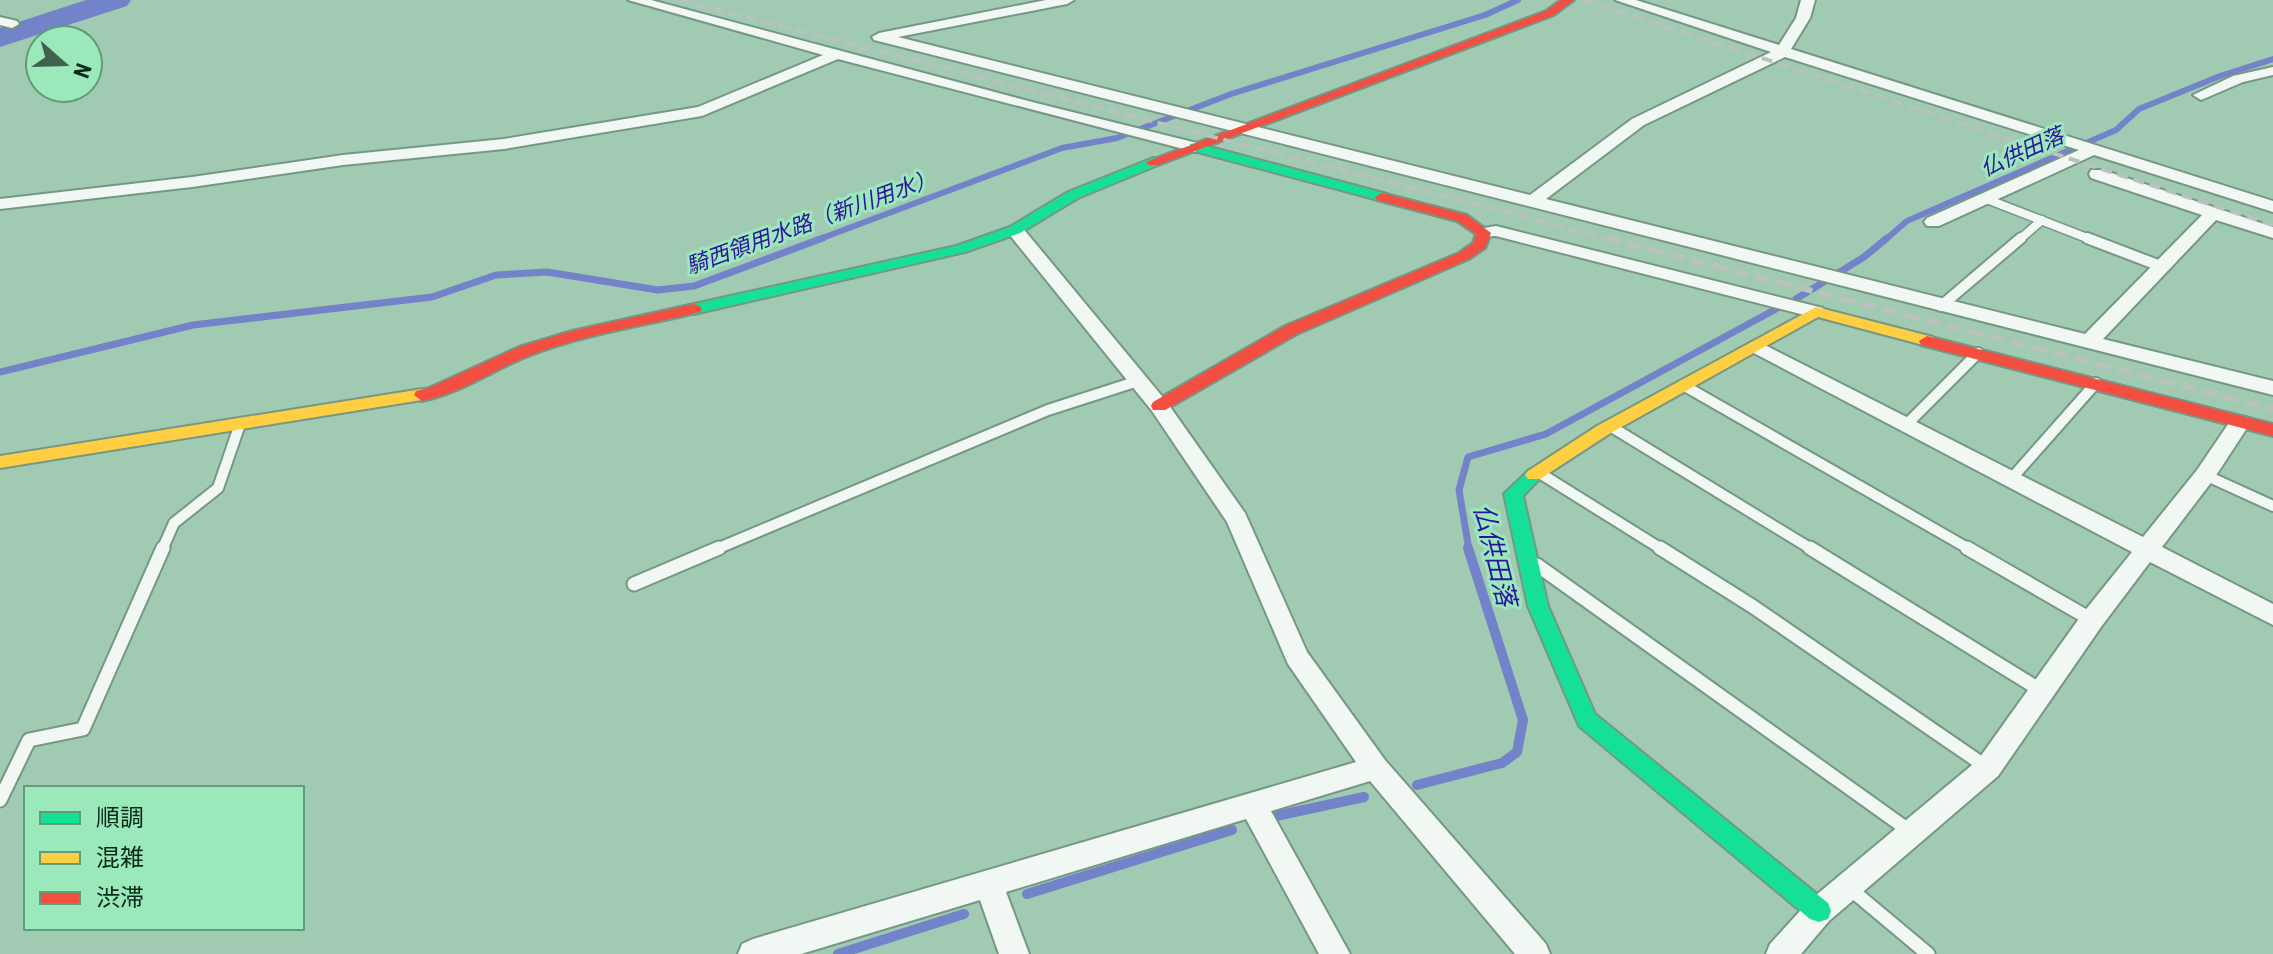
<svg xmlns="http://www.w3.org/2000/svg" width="2273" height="954" font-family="'Roboto Condensed','Noto Sans JP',sans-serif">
	<rect width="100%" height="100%" fill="#a0cab1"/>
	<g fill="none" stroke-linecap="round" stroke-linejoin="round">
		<!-- stream-far2 -->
		<g stroke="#7283ca" stroke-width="6">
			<path d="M817,240L1062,148L1117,138L1231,94L1485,15L1518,0"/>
			<path d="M1885,240L1907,221L2116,130L2139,109L2220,76L2273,59"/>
		</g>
		<!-- stream-far1 -->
		<g stroke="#7283ca" stroke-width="7">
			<path d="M1796,299L1864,257L1887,238"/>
			<path d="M0,372L193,325L432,297L496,275L547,272L658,290L694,286L823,238"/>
			<path d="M1469,550L1459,490L1468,457L1546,434L1776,309"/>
		</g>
		<!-- stream -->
		<g stroke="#7283ca" stroke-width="10">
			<path d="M1417,785L1502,763L1517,752L1523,720L1468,548"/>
			<path d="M1276,816L1364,797"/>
			<path d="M1027,894L1232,830"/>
			<path d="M838,954L964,914"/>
		</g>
		<!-- river -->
		<path fill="#7283ca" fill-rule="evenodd" d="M86,0H131L127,6L0,47V28Z"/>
		<!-- lane-far2 casing -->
		<g stroke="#769784" stroke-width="11">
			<g id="lane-far2">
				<path d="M1984,198L2092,240"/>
				<path d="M2019,240L2042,220"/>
			</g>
		</g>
		<!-- lane-far1 casing -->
		<g stroke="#769784" stroke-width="14">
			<g id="lane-far1">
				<path d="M2087,238L2163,267"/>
				<path d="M1941,306L2021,238"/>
				<path d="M1683,385L1971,550"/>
				<path d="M1908,423L1978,353"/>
				<path d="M1610,426L1813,550"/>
				<path d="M1538,472L1663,550"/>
				<path d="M2205,475L2273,506"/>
				<path d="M2012,478L2096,383"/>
				<path d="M162,550L174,523L218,488L240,424"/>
				<path d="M714,550L1048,410L1138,381"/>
			</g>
		</g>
		<!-- lane casing -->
		<g stroke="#769784" stroke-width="17">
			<g id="lane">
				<path d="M1660,548L1752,606L1988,768"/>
				<path d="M1810,548L2042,691"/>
				<path d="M1967,548L2092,620"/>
				<path d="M1537,565L1911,832"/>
				<path d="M634,584L719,548"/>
				<path d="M0,800L29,740L83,729L163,548"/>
				<path d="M1848,887L1928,954"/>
			</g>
		</g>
		<!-- street casing -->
		<g stroke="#769784" stroke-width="4">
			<g id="street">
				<path d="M628,0H651L1036,103L1201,144L1203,147L1195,152L838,59L702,116L504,149L343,165L192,187L0,209V199L192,177L343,155L504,139L698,107L823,55Z"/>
				<path d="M1046,0H1074L1067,4L898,37L1530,195L1632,119L1771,52L1615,0H1636L1779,45L1796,18L1801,0H1815L1810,18L1791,49L2273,201V212L2094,155L1939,226H1927L1924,222L1927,218L2079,150L1785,57L1644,125L1546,199L2085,334L2202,215L2091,178L2089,174L2091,170H2103L2273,227V238L2216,220L2103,339L2273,381V395L874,40L872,37L879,33Z"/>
				<path d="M0,17L17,21L19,24L12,28L0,25Z"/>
				<path d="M2273,67V75L2243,82L2201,100L2193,95L2233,76Z"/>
				<path d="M1015,225L1021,226L1166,401L1245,513L1307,652L1385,760L1546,944L1550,954H1515L1370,781L1271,811L1350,954H1319L1246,819L1006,892L1029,954H999L980,900L801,954H738L742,944L753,939L1356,762L1288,664L1227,522L1152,411L1009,234L1006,230Z"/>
				<path d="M1496,226L1823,308L1826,312L1816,318L1496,236L1478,237L1475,233L1478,229Z"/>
				<path d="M1757,341L2143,537L2197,470L2233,417H2247L2251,422L2213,480L2162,547L2273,604V625L2150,562L2101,627L1998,776L1829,921L1801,954H1766L1770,944L1809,901L1978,760L2083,613L2132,552L1750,351L1747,347L1750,343Z"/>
			</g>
		</g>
		<!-- fast casing -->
		<g stroke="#769784" stroke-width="4">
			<g id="fast">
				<path d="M1195,143L1387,194L1389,197L1382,201L1190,150V144Z"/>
				<path d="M1153,158L1158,159V165L1078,198L1020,233L965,252L694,314L686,309L694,304L956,246L1010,227L1068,192Z"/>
				<path d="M1534,469L1543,475L1523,496L1548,606L1595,714L1828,903L1831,911L1828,919L1819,922L1810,919L1579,726L1528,606L1504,494L1528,471Z"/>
			</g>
		</g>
		<!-- slow casing -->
		<g stroke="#769784" stroke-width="4">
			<g id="slow">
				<path d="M1816,307L1933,337L1935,341L1927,346L1818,317L1609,434L1540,479H1528L1525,475L1528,471L1597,426Z"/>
				<path d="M422,389L430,395L428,399L0,468V456Z"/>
			</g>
		</g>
		<!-- jam casing -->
		<g stroke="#769784" stroke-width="4">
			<g id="jam">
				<path d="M1561,0H1574L1554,15L1158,165H1148L1146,162L1546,11Z"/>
				<path d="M1382,193L1467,215L1491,233L1485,248L1469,259L1297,334L1165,410H1153L1151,406L1153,402L1285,326L1459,253L1473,243L1476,234L1457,221L1377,200L1375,197Z"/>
				<path d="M694,304L700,306L702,309L700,312C643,326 585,334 531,355C494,369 460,394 422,401L414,395L416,391L429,388L519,347L572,331Z"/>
				<path d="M1927,336L2273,424V436L1921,345L1919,341Z"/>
			</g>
		</g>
		<!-- lane-far2 -->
		<use href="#lane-far2" stroke="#f1f7f3" stroke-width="8"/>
		<!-- lane-far1 -->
		<use href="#lane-far1" stroke="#f1f7f3" stroke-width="10"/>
		<!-- lane -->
		<use href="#lane" stroke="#f1f7f3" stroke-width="13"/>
		<!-- street -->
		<use href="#street" fill="#f1f7f3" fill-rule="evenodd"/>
		<!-- fast -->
		<use href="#fast" fill="#16e098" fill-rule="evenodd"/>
		<!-- slow -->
		<use href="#slow" fill="#ffcf43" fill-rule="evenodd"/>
		<!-- jam -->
		<use href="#jam" fill="#f24e42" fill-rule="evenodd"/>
		<!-- rail-far1 -->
		<g stroke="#b7c3bc" stroke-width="4" stroke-dasharray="11 6" stroke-linecap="butt">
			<path d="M680,0L1614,240"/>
			<path d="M1584,0L2273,225"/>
		</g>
		<!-- rail -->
		<path stroke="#b7c3bc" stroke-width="6" stroke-dasharray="15 7" stroke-linecap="butt" d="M1606,238L2273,409"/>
	</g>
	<g text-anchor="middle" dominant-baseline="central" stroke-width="6" stroke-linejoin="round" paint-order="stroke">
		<!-- far-water labels -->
		<g font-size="22" font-style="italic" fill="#2e139e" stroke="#9be8bb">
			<text transform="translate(2022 152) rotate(-24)">仏供田落</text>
			<text transform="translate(811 222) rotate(-20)">騎西領用水路（新川用水）</text>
		</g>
		<!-- water labels -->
		<g font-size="26" font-style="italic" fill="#2e139e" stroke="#9be8bb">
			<text transform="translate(1495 555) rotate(76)">仏供田落</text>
		</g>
	</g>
	<!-- legend -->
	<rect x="24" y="786" width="280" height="144" fill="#9be8bb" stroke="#619c7a" stroke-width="2"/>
	<rect x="40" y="812" width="40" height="12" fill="#16e098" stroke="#619c7a" stroke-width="2"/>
	<text x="96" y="826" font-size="24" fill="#092a19">順調</text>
	<rect x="40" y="852" width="40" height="12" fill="#ffcf43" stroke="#619c7a" stroke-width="2"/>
	<text x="96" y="866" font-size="24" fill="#092a19">混雑</text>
	<rect x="40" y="892" width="40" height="12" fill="#f24e42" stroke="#619c7a" stroke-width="2"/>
	<text x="96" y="906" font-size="24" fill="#092a19">渋滞</text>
	<!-- north arrow -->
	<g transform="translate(64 64) rotate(110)"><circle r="38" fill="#9be8bb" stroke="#619c7a" stroke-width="2"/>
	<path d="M0-6L14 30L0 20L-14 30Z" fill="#3e624e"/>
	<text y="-12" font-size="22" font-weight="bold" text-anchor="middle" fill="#092a19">N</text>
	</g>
</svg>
